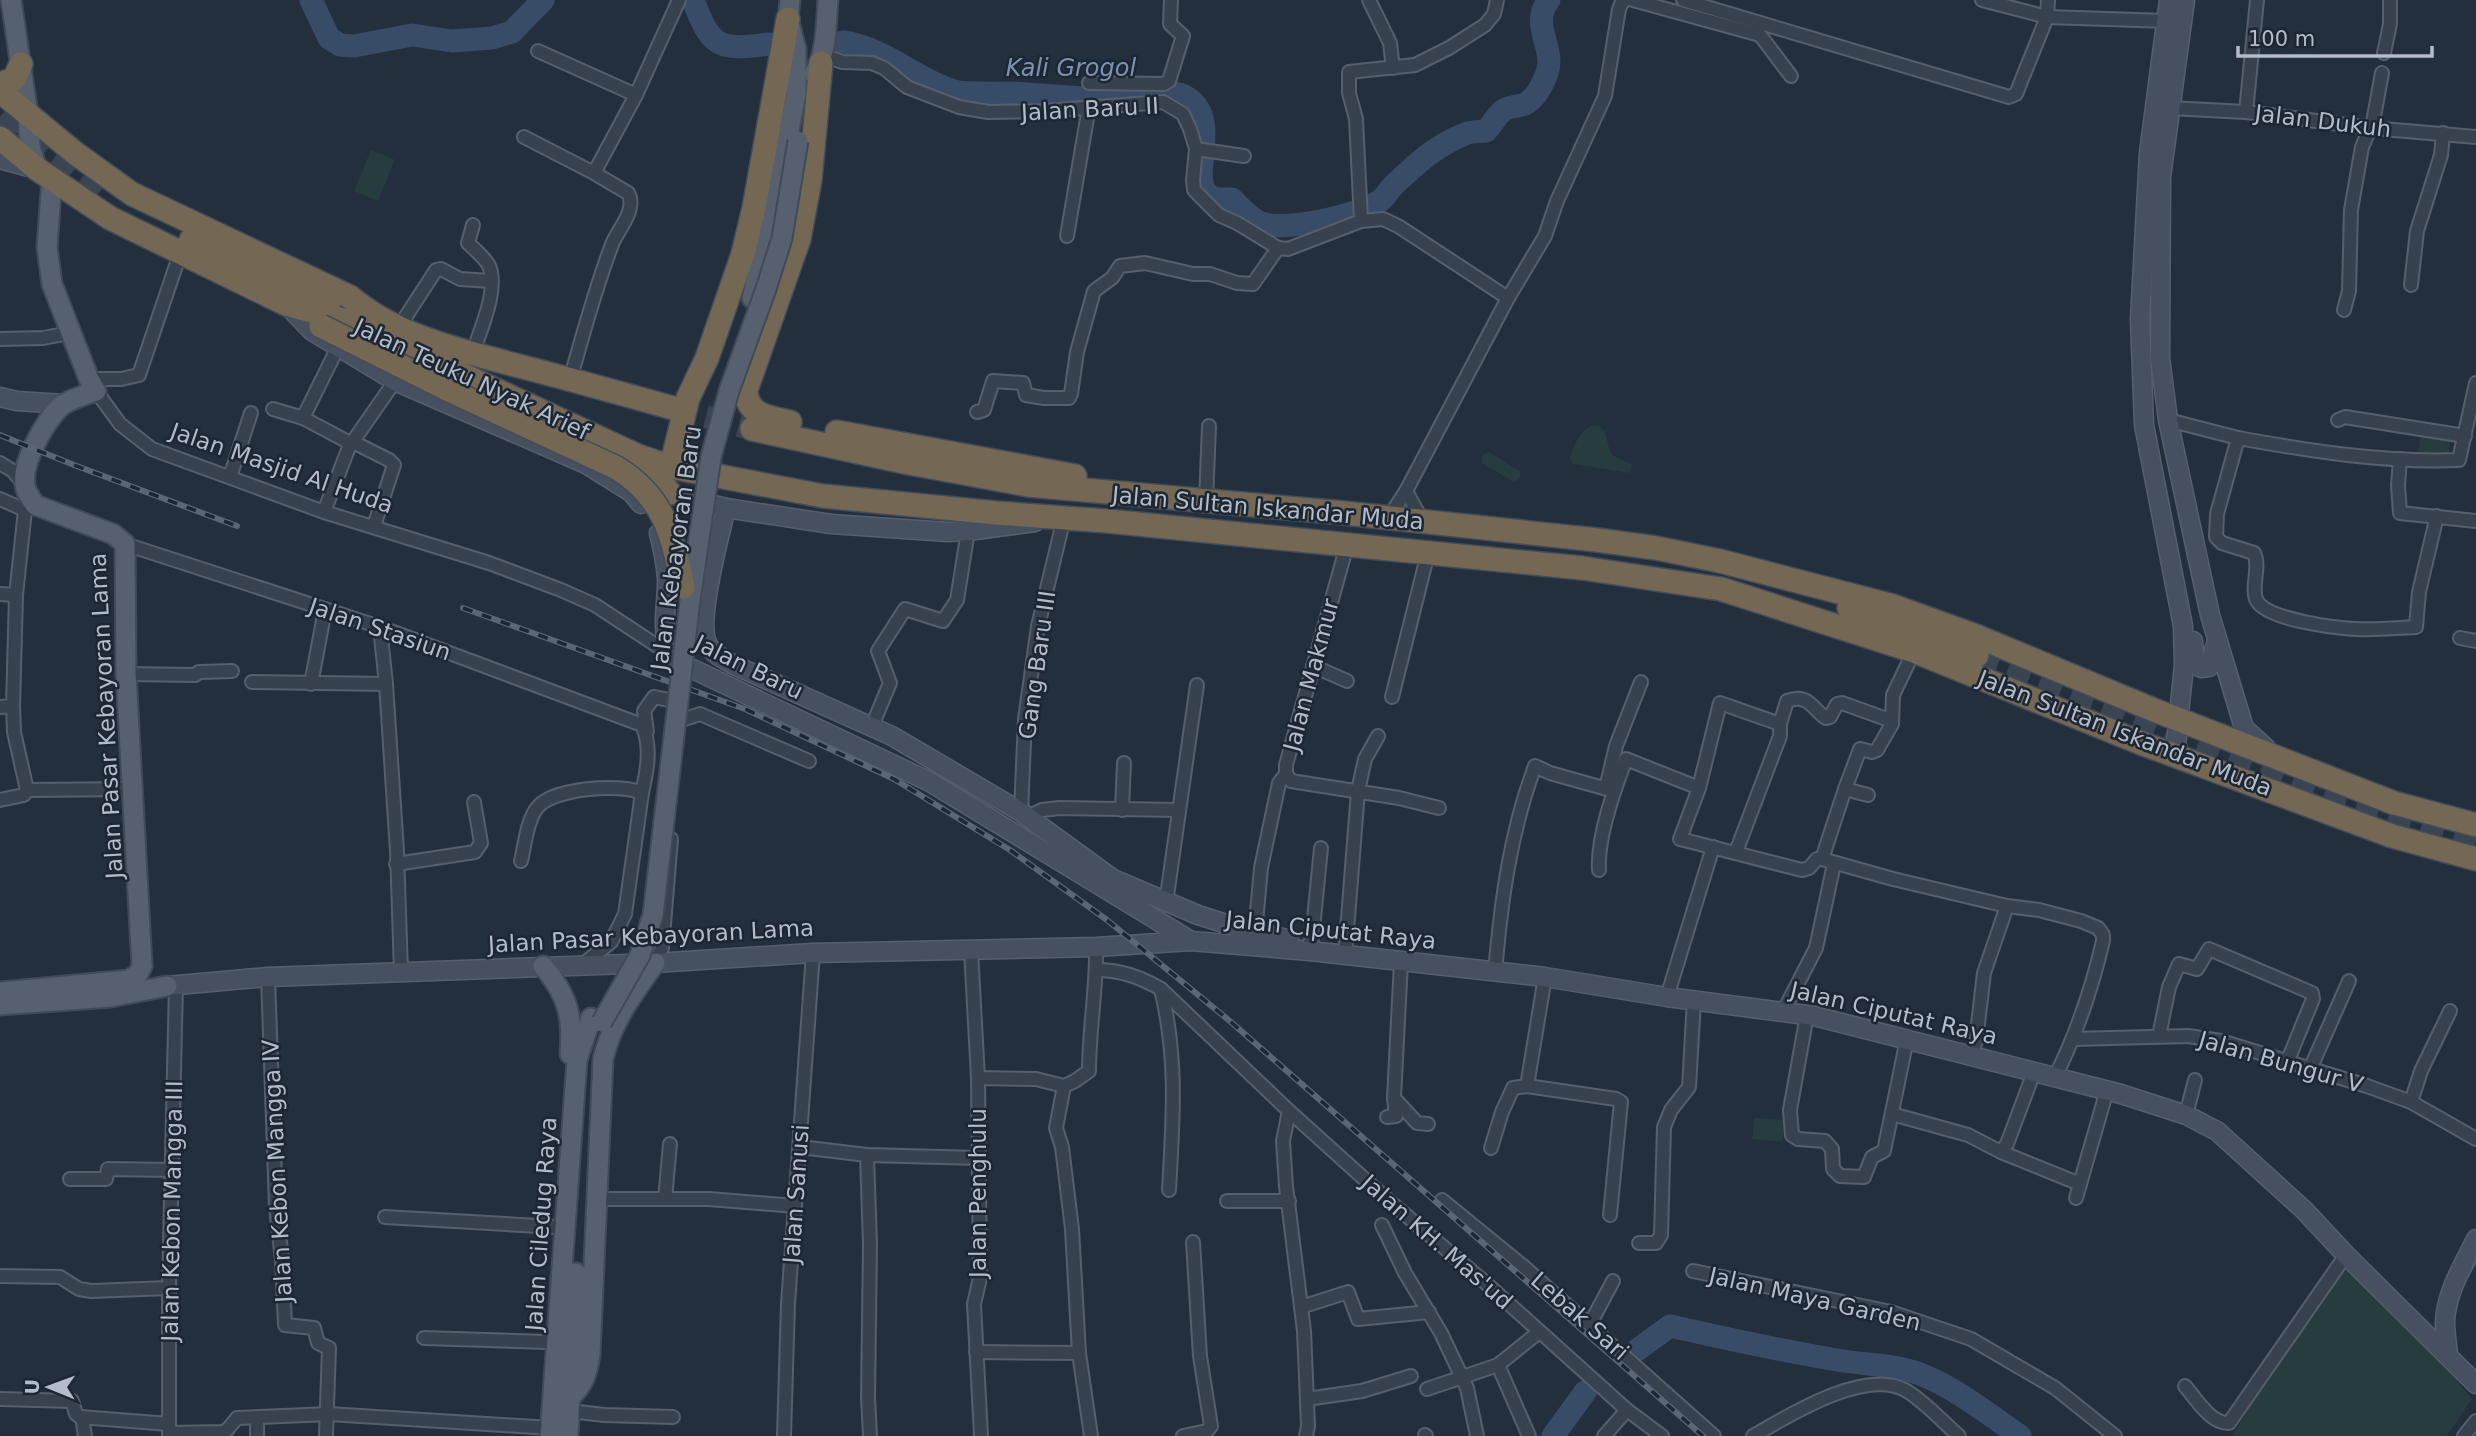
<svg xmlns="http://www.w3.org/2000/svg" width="2476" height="1436" font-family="'DejaVu Sans',sans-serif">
	<rect width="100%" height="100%" fill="#242f3e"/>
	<!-- green -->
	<g fill="#263c3f">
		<path d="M371,150L395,160L378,201L354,191Z"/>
		<path d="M1591,426H1598L1604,430C1611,450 1606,456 1630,463L1632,466L1629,473L1573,464L1570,459C1572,447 1581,431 1591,426Z"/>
		<path d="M2420,431L2450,435L2449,458L2419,456Z"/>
		<path d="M1489,452L1520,471V478L1514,482L1482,463V455Z"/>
		<path d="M1754,1118L1784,1120L1782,1142L1752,1139Z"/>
		<path d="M2349,1265L2411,1329L2472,1399L2447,1436H2232L2283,1353Z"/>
	</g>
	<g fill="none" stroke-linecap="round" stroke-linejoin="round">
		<!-- stream -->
		<path stroke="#394c67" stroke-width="3.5" d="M2465,1280L2476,1261"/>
		<!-- river -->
		<g stroke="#394c67" stroke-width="23">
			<path d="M311,0L329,38L340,45L354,46L412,35L452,41L492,38L512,32L543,0"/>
			<path d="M693,0C711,47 718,51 768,44"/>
			<path d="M843,42C886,48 917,81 958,92C977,94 994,93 1012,93C1050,95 1093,101 1130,97C1147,95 1174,88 1188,98C1223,122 1186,181 1210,196C1216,200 1225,199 1232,199C1241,208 1249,218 1261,223C1286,232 1361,215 1381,200C1387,195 1390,188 1395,184C1417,163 1437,145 1465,134C1471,131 1479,132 1486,131C1493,124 1496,115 1504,110C1510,106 1518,107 1525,104C1536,98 1543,84 1547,73C1556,48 1529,24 1549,0"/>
			<path d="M1637,1350L1670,1326C1725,1338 1781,1351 1837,1360C1865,1365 1893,1364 1920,1374C1956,1388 1988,1414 2020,1436"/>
			<path d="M1553,1436L1585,1392"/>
		</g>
		<!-- highway-tunnel -->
		<g stroke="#3a4453" stroke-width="23" stroke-dasharray="23 11" stroke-linecap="butt">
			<path d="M0,117L98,194"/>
			<path d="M673,408L752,429"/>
			<path d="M1977,655L2351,802L2476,842"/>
		</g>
		<!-- street casing -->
		<g stroke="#565f6c" stroke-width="16">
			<g id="street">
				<path d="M1369,0L1390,43L1393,68"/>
				<path d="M1633,0L1760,35L1791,76"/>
				<path d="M1683,0L2009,97L2016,94L2047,17L2048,0"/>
				<path d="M1982,0L2047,17L2167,21"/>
				<path d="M538,51L636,95"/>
				<path d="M2384,53L2390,24V0"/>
				<path d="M823,55L842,62L872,63L884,68L907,87L959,107L988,112L1044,111L1163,102L1183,114L1190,129L1196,149L1193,180L1194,190L1219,215L1237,223L1278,248L1288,249L1361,221L1383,219L1398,226L1508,298"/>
				<path d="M1089,83L1164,84L1169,81L1183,36L1170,24L1171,0"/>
				<path d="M2169,108L2246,112L2371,128L2476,137"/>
				<path d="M2246,112L2257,0"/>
				<path d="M524,137L594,173L628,193C637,209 620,227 613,242C597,283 586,324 574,366"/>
				<path d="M1196,149L1244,156"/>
				<path d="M594,173L636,95L679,0"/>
				<path d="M1361,221L1356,119L1349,93V72L1415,65L1449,48L1485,25L1494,14L1497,0"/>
				<path d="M473,225L468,243C474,249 483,256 488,264C499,283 484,322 477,341"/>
				<path d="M1067,236L1089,107"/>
				<path d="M2411,285L2417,231L2441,155L2443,133"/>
				<path d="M2344,310L2349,291L2351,210L2362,147L2373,122L2382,73"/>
				<path d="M399,327L436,270L441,269L460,279L491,281"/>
				<path d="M0,339L43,338L70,333"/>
				<path d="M338,347L303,418L352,444"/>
				<path d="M89,379H121L139,375L181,251"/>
				<path d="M96,391L120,424L152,449L324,512L489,563L561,590L595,605L671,655"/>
				<path d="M273,409L303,418"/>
				<path d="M977,412L984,410L993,381L1023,383L1026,395L1044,398H1069L1071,394L1077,352L1094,291L1112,278L1120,266L1145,263L1193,274H1210L1237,283L1253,284L1278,248"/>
				<path d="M2168,420L2238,438L2217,514L2216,537L2222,543L2254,553C2261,567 2250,588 2257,601C2268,620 2336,628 2356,629C2376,630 2396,628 2416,627L2419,592L2437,516"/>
				<path d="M2338,420L2345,417L2465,436"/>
				<path d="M2238,438C2310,451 2385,463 2459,460L2476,383"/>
				<path d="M353,442L389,460L394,465L374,526"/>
				<path d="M2400,459L2398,485L2400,513L2476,521"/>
				<path d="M0,463L13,471L24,484"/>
				<path d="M230,477L251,413"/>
				<path d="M1406,491L1423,522"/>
				<path d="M0,499L25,510L31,507"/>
				<path d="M1206,501L1209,426"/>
				<path d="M324,512L349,447L395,381"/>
				<path d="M1389,517L1406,491L1508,298L1545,236L1557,201L1605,96L1619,9L1623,0H1626"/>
				<path d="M125,544L380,627L642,725C652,746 647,771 642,793C620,783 552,788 537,808C527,821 525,844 521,861"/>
				<path d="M1347,545L1286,765V774L1291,781L1399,798L1439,808"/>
				<path d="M0,594L16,595"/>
				<path d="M380,627L386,684L397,851L401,972"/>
				<path d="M2460,638L2476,641"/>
				<path d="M1313,666L1347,681"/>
				<path d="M126,674L195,675L199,672L232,671"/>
				<path d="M252,682L386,684"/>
				<path d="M311,684L325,610"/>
				<path d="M1392,697L1428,553"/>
				<path d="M0,707L13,706L16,595L25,510"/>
				<path d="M685,719L700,714L809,761"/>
				<path d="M1780,724L1787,701C1809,693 1812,709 1826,718L1830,717L1837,704L1842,703L1892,721"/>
				<path d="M872,726L890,683L878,651L905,609L943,621L957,600L968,531"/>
				<path d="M647,731L644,711L654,697L674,701L678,708"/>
				<path d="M1606,788L1616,746L1641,682"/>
				<path d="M1699,788L1720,703L1780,724V736L1736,852"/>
				<path d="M1845,789L1860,749L1872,752L1877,750L1892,724L1893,695L1914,651"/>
				<path d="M27,790L134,789"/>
				<path d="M0,800L24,795L27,790L14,732L13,706"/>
				<path d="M1122,810L1124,763"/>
				<path d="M1021,812L1025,719L1038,626L1064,518"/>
				<path d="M1028,817L1042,810L1059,808L1179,810"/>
				<path d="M1822,859L1893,879L2007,906L2039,910L2081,921L2098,928L2103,935V941C2092,988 2077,1033 2055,1077"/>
				<path d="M1822,859L1845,789L1868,795"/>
				<path d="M396,864L475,852L481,843L474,802"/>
				<path d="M1599,870C1597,837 1614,790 1626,759L1699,788L1680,839L1802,870L1809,868L1817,859H1822"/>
				<path d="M1166,903L1197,685"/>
				<path d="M1255,933L1261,868L1279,783L1286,774"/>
				<path d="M1309,944L1312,939L1321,848"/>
				<path d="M971,950L978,1078L980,1278L974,1304L981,1436"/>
				<path d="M1345,956L1358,791L1365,759L1378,736"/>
				<path d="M655,963L662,948L671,839"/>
				<path d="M582,965L611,942L625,914L642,793"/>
				<path d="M1096,970C1121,970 1140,977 1161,989L1289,1111L1381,1194L1488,1285L1627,1410L1662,1436"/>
				<path d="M1495,973C1501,902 1510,833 1535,766L1550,773L1614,791"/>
				<path d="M268,977L276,1207L282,1260L285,1325L314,1328L318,1343L329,1348L326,1436"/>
				<path d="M1161,989C1178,1060 1173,1118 1169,1190"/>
				<path d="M1667,997L1713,847"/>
				<path d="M1783,1012L1816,948L1834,864"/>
				<path d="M1807,1015L1790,1110L1792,1135L1798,1139L1825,1141L1832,1149L1833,1169L1840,1176L1864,1177L1872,1157L1884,1151L1907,1039"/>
				<path d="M2159,1036L2169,987L2179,964L2197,969L2209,949L2312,993L2313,999L2288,1060"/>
				<path d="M2073,1039L2188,1036L2221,1041L2367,1086L2411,1102L2476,1139"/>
				<path d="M1971,1055L1976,1041L1984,973L2007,906"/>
				<path d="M2311,1067L2349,981"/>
				<path d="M978,1078L1036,1079L1064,1086L1075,1081L1089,1071C1089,1029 1097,988 1096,947"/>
				<path d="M1064,1086L1056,1128L1062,1147L1072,1229L1079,1353L1091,1436"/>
				<path d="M1527,1086L1616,1099L1621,1102L1610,1215"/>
				<path d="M1394,1098L1417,1123L1428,1124"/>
				<path d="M2411,1102L2421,1071L2450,1011"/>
				<path d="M1289,1111L1283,1141L1286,1186L1304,1331L1308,1426L1306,1436"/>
				<path d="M1892,1114L1968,1135L2001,1152L2007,1144L2034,1072"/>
				<path d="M2186,1115L2195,1080"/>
				<path d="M1387,1117L1396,1116L1394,1098L1401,962"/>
				<path d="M800,1147L867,1155L979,1158"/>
				<path d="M1491,1148L1502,1112L1513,1088L1527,1086L1545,977"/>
				<path d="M2001,1152L2080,1184"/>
				<path d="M867,1155L870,1245L868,1397L870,1436"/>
				<path d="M70,1179H106L108,1169L172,1170"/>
				<path d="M2076,1198L2107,1090"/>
				<path d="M597,1199H709L795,1206"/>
				<path d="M665,1199L670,1144"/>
				<path d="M1442,1200L1523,1266L1714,1436"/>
				<path d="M1227,1201H1289"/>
				<path d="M385,1217L556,1227"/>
				<path d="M1382,1225L1405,1273L1441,1333L1467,1388L1477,1436"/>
				<path d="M1639,1243H1656L1661,1235L1664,1127L1671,1110L1689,1087L1694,1000"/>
				<path d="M1693,1271L1891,1312L1971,1339L2055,1388L2115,1436"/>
				<path d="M0,1276L60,1277L79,1289L91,1291L169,1288"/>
				<path d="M1301,1307L1348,1292L1358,1319L1429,1312"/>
				<path d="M1590,1324L1613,1281"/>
				<path d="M424,1338L547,1342"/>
				<path d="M976,1352L1079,1353"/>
				<path d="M1498,1365L1529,1436"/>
				<path d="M2185,1386C2196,1399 2211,1424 2229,1423L2346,1255"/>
				<path d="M1427,1389L1498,1365L1539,1332"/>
				<path d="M0,1399L72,1401L76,1414L80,1417L169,1424"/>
				<path d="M1307,1399L1362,1391L1411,1376"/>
				<path d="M570,1411L604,1415L673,1417"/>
				<path d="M82,1417L85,1436"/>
				<path d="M257,1418V1436"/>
				<path d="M169,1433L223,1432L227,1430L237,1418L329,1414L551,1428"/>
				<path d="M1425,1435L1426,1436"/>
				<path d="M169,1436V1288L176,985"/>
				<path d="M784,1436L788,1304L813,953"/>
				<path d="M1183,1436L1207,1431L1211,1426L1200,1356L1193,1242"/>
				<path d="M1604,1436L1627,1410"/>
				<path d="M1753,1436C1788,1416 1864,1368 1905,1390C1922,1399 1944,1423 1959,1436"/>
				<path d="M2464,1436L2476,1421"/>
			</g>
		</g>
		<!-- secondary casing -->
		<g stroke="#565f6c" stroke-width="21">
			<g id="secondary">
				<path d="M2169,0L2149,153L2140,319L2144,425L2183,626L2184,665L2176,743L2181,758"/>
				<path d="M2185,0L2161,177L2160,358L2168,420L2210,615L2244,728L2267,749"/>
				<path d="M0,159L33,168"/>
				<path d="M287,305L312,331L395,381L586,464L631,492L641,504"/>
				<path d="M0,397L17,401L63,404"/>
				<path d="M658,491L726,508L831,524L948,532L968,531L1035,522"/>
				<path d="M726,508C720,535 695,622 708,645C713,654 725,660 734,665L892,736L1021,812L1113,879L1198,915L1255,933L1289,939"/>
				<path d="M659,533C663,550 667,566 667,583C667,612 657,641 680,663L930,782L1191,941"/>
				<path d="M2193,641L2195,663L2201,668L2209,667L2217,641"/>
				<path d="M167,986L268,977L655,963L813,953L1096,947L1191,941L1310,951L1545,977L1667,997L1814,1016L2121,1094L2186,1115L2217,1131L2304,1210L2346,1255L2476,1384"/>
				<path d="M2448,1355C2447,1344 2445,1332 2445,1322C2446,1292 2464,1264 2476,1239"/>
			</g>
		</g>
		<!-- primary casing -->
		<g stroke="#414a57" stroke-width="23">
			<g id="primary">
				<path d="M11,0L28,115L30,147L37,169"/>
				<path d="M814,74C827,53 826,24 828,0"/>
				<path d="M52,179L47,247L52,284L89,379L96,391C85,395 70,399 61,406C45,421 21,463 25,485C26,493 31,499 35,505L113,534L125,544L126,674L142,966"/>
				<path d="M752,298L769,231L796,95V49L788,19L790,0"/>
				<path d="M543,966C568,996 573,1015 570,1054"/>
				<path d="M0,992L129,980L138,974L142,966"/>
				<path d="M0,1005L111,997L167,986"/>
				<path d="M570,1397C584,1385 587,1373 590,1355L603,1059C612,1021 633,994 655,963"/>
				<path d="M550,1436L577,1060L591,1018"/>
				<path d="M568,1436L576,1273"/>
			</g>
		</g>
		<!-- highway casing -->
		<g stroke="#434c59" stroke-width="26">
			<g id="highway">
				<path d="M0,84L14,79L21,64"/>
				<path d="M0,91L75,153L132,194L350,297C399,338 463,351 523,367C573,380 623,394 673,408"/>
				<path d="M0,138L37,169L110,218L286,304L358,324L388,340L638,456L671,467L823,496L996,513L1107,521L1582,568L1721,589L1914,651L2141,743L2392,836L2476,859"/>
				<path d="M191,240L277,279"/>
				<path d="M282,281L328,307"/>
				<path d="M790,422C770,418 746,415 746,390L799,239L810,180L821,63"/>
				<path d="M752,429L909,463L1028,485L1344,513L1597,540L1656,548L1720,561L1893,606L1976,636L2154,710L2394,803L2476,825"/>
				<path d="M837,432L1075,476"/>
				<path d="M638,456L670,493"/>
				<path d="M671,467L688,398L707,358L743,254L754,208L788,19"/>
				<path d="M1849,608L1926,638L1977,655"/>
			</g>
		</g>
		<!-- street -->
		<use href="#street" stroke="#38414e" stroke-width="12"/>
		<!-- secondary -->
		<use href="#secondary" stroke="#465061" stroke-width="18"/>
		<!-- primary -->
		<use href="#primary" stroke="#56606e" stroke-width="19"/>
		<!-- highway -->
		<use href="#highway" stroke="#746855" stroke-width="23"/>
		<!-- rail casing -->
		<g stroke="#5a6575" stroke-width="6">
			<g id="rail">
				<path d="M0,435L74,465L237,526"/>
				<path d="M463,608L745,709L894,779L1010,850L1107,920L1231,1022L1703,1436"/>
			</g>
		</g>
		<!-- rail -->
		<use href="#rail" stroke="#1d2633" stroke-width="3.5" stroke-dasharray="10" stroke-linecap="butt"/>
		<!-- primary-bridge casing -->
		<g stroke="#414a57" stroke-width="23" stroke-linecap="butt">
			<path id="primary-bridge" d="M602,1022L640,955L653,915L690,600L711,457L729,391L766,289L782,238L798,141"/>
		</g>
		<!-- highway-bridge casing -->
		<g stroke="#434c59" stroke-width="26" stroke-linecap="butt">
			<path id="highway-bridge" d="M321,326L447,389L617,468C665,498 672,535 683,587"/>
		</g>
		<!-- primary-bridge -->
		<use href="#primary-bridge" stroke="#56606e" stroke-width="19"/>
		<!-- highway-bridge -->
		<use href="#highway-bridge" stroke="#746855" stroke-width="23"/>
	</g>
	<g text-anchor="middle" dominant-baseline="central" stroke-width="5" stroke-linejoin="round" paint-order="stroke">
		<!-- street labels -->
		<g font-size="23" fill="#b4bcc9" stroke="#1d2633">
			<text transform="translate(1090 109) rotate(-3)">Jalan Baru II</text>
			<text transform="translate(2323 121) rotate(7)">Jalan Dukuh</text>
			<text transform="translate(472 379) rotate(25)">Jalan Teuku Nyak Arief</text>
			<text transform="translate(282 468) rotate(19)">Jalan Masjid Al Huda</text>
			<text transform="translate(1268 508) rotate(5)">Jalan Sultan Iskandar Muda</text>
			<text transform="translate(676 548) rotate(-82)">Jalan Kebayoran Baru</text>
			<text transform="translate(380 629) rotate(19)">Jalan Stasiun</text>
			<text transform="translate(1037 665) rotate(-82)">Gang Baru III</text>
			<text transform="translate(749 667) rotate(26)">Jalan Baru</text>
			<text transform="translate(1311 675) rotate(-75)">Jalan Makmur</text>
			<text transform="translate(106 716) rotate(-93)">Jalan Pasar Kebayoran Lama</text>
			<text transform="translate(2125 733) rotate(21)">Jalan Sultan Iskandar Muda</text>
			<text transform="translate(1331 930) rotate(6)">Jalan Ciputat Raya</text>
			<text transform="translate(651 936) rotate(-3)">Jalan Pasar Kebayoran Lama</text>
			<text transform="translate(1894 1013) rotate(13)">Jalan Ciputat Raya</text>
			<text transform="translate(2281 1062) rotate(16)">Jalan Bungur V</text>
			<text transform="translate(277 1171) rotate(-93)">Jalan Kebon Mangga IV</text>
			<text transform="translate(978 1193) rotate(-90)">Jalan Penghulu</text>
			<text transform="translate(796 1194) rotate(-86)">Jalan Sanusi</text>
			<text transform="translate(172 1211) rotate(-89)">Jalan Kebon Mangga III</text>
			<text transform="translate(541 1224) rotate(-86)">Jalan Ciledug Raya</text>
			<text transform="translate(1437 1242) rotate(41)">Jalan KH. Mas'ud</text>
			<text transform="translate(1815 1299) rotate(13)">Jalan Maya Garden</text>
			<text transform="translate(1580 1316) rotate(41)">Lebak Sari</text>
		</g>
		<!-- water labels -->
		<g font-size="24" font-style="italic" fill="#7c92b1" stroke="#1d2633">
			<text x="1071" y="68">Kali Grogol</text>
		</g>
	</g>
	<!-- north arrow -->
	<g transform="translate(49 1387) rotate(271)" stroke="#1d2633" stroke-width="5" paint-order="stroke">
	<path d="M0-5L12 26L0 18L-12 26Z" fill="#b4bcc9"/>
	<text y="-10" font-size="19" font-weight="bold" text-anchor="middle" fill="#b4bcc9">U</text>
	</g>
	<!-- scale -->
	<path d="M2238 46v10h194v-10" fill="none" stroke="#b4bcc9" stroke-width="3.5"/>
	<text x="2248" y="46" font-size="21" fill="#b4bcc9" stroke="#1d2633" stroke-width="5" paint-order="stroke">100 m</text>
</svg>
